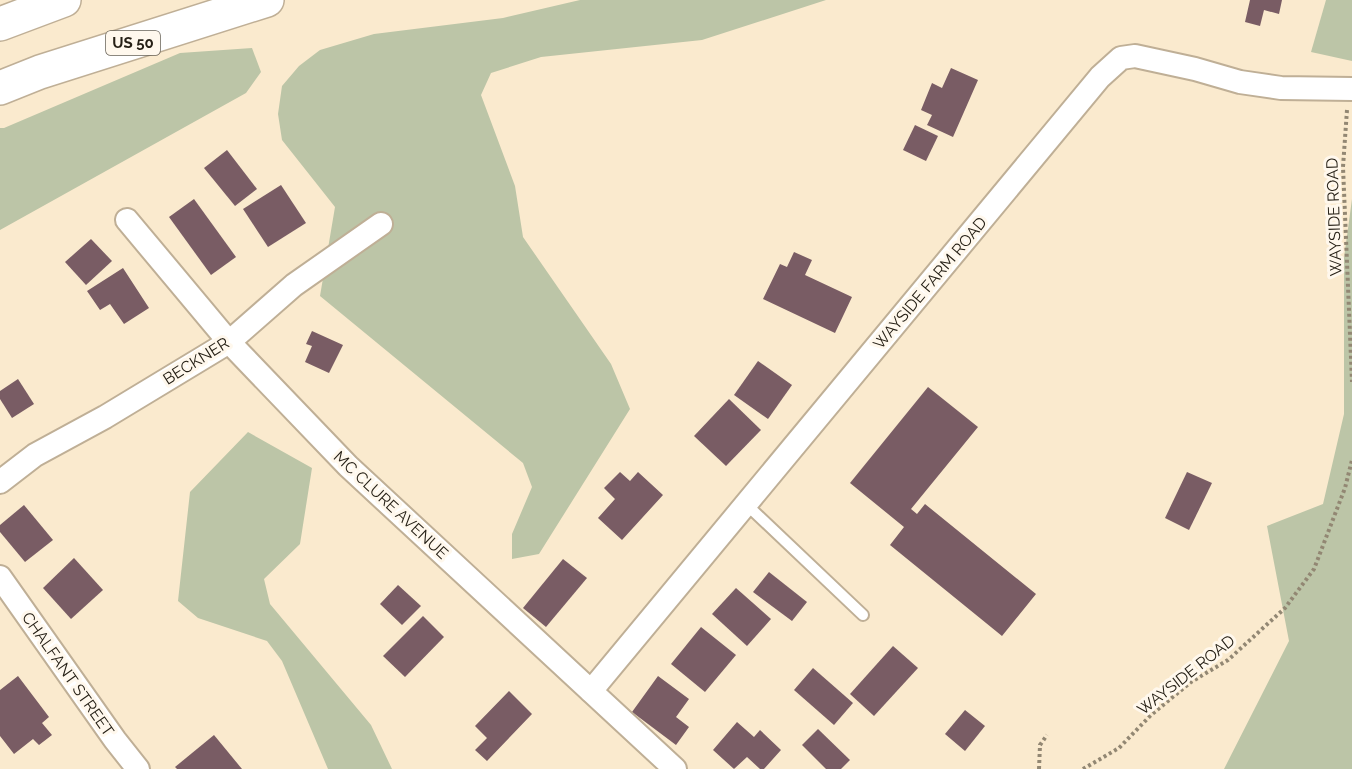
<svg xmlns="http://www.w3.org/2000/svg" width="1352" height="769" font-family="Raleway,sans-serif">
	<rect width="100%" height="100%" fill="#faeace"/>
	<!-- green -->
	<g fill="#bcc5a7">
		<path d="M580,0H826L702,40L541,57L491,73L481,95L515,186L523,237L611,364L630,409L539,554L512,559V534L532,487L523,463L320,296L335,207L282,140L278,114L282,86L299,66L320,50L374,34L503,18Z"/>
		<path d="M1326,0H1352V61L1311,52Z"/>
		<path d="M252,48L261,72L246,93L0,230V128H4L180,53Z"/>
		<path d="M1352,199V769H1224L1289,641L1267,526L1323,504L1344,414V258Z"/>
		<path d="M248,432L312,468L300,544L264,579L270,604L371,725L392,769H328L282,661L267,641L198,618L178,601L190,492Z"/>
	</g>
	<!-- building -->
	<g fill="#795c64">
		<path d="M1250,0H1282L1279,14L1264,10L1260,26L1245,22Z"/>
		<path d="M951,68L978,80L953,137L927,125L932,115L921,110L932,83L942,88Z"/>
		<path d="M915,125L938,136L926,161L903,150Z"/>
		<path d="M227,150L257,189L235,206L204,168Z"/>
		<path d="M281,185L306,223L268,247L243,209Z"/>
		<path d="M194,199L236,257L211,275L169,217Z"/>
		<path d="M91,239L112,261L86,285L65,262Z"/>
		<path d="M794,252L812,260L805,275L852,297L835,333L763,299L780,264L787,267Z"/>
		<path d="M123,268L149,308L124,324L110,304L100,310L87,291Z"/>
		<path d="M312,331L343,345L329,373L305,362L312,346L306,344Z"/>
		<path d="M758,361L792,385L768,419L734,395Z"/>
		<path d="M18,379L34,404L12,418L0,399V391Z"/>
		<path d="M928,387L978,427L911,509L917,514L925,504L1036,594L1002,636L890,545L904,527L850,483Z"/>
		<path d="M729,399L761,430L726,466L694,436Z"/>
		<path d="M620,472L630,481L638,472L663,495L622,540L598,518L615,499L604,488Z"/>
		<path d="M1187,472L1212,483L1189,530L1165,518Z"/>
		<path d="M24,505L53,540L25,562L0,532V525Z"/>
		<path d="M74,558L103,590L71,619L43,588Z"/>
		<path d="M563,559L587,578L546,627L523,608Z"/>
		<path d="M769,572L807,602L792,621L753,592Z"/>
		<path d="M398,585L421,606L402,625L380,604Z"/>
		<path d="M736,588L771,619L747,646L712,614Z"/>
		<path d="M423,616L444,637L405,677L383,656Z"/>
		<path d="M701,627L736,655L705,692L671,664Z"/>
		<path d="M893,646L918,668L874,716L850,694Z"/>
		<path d="M813,668L853,703L834,725L794,690Z"/>
		<path d="M18,676L49,717L42,723L52,735L39,745L33,739L14,754L0,736V690Z"/>
		<path d="M658,676L689,699L676,717L689,727L676,745L632,712Z"/>
		<path d="M509,691L532,714L487,761L475,750L487,738L475,726Z"/>
		<path d="M965,710L985,726L965,751L945,734Z"/>
		<path d="M737,722L754,737L760,730L781,750L764,769H760L747,757L734,769L713,750Z"/>
		<path d="M818,729L850,760L841,769H826L802,745Z"/>
		<path d="M214,735L242,769H177L175,767Z"/>
	</g>
	<g fill="none" stroke-linecap="round" stroke-linejoin="round">
		<!-- lane casing -->
		<g stroke="#bfaf96" stroke-width="14">
			<path id="lane" d="M747,505L863,615"/>
		</g>
		<!-- street casing -->
		<g stroke="#bfaf96" stroke-width="26">
			<g id="street">
				<path d="M127,220L229,342L348,466L675,769"/>
				<path d="M0,482L35,455L105,417L229,342L294,285L381,224"/>
				<path d="M0,577L115,740L138,769"/>
				<path d="M591,691L1100,77L1121,58L1135,56L1195,69L1240,82L1281,88L1352,89"/>
			</g>
		</g>
		<!-- highway casing -->
		<g stroke="#bfaf96" stroke-width="36">
			<g id="highway">
				<path d="M0,24L64,0"/>
				<path d="M0,88L40,72L267,0"/>
			</g>
		</g>
		<!-- path -->
		<g stroke="#928773" stroke-width="4" stroke-dasharray="3 3" stroke-linecap="butt">
			<path d="M1347,110L1343,167L1352,382"/>
			<path d="M1039,769L1040,745L1047,735"/>
			<path d="M1083,769L1119,748L1151,715L1191,682L1228,660L1285,608L1314,569L1345,488L1352,460"/>
		</g>
		<!-- lane -->
		<use href="#lane" stroke="#fff" stroke-width="10"/>
		<!-- street -->
		<use href="#street" stroke="#fff" stroke-width="22"/>
		<!-- highway -->
		<use href="#highway" stroke="#fff" stroke-width="33"/>
	</g>
	<g text-anchor="middle" dominant-baseline="central" stroke-width="6" stroke-linejoin="round" paint-order="stroke">
		<!-- shield labels -->
		<rect fill="#fff8ed" stroke="#676156" stroke-width="1.5" x="106" y="31" width="54" height="24" rx="4.5"/>
		<g font-size="15" font-weight="bold" fill="#262016">
			<text x="133" y="43">US 50</text>
		</g>
		<!-- street labels -->
		<g font-size="16" fill="#262016" stroke="#fff8ed">
			<text transform="translate(1334 217) rotate(-92)">WAYSIDE ROAD</text>
			<text transform="translate(930 283) rotate(-50)">WAYSIDE FARM ROAD</text>
			<text transform="translate(196 361) rotate(-32)">BECKNER</text>
			<text transform="translate(391 505) rotate(43)">MC CLURE AVENUE</text>
			<text transform="translate(68 674) rotate(55)">CHALFANT STREET</text>
			<text transform="translate(1186 675) rotate(-38)">WAYSIDE ROAD</text>
		</g>
	</g>
</svg>
